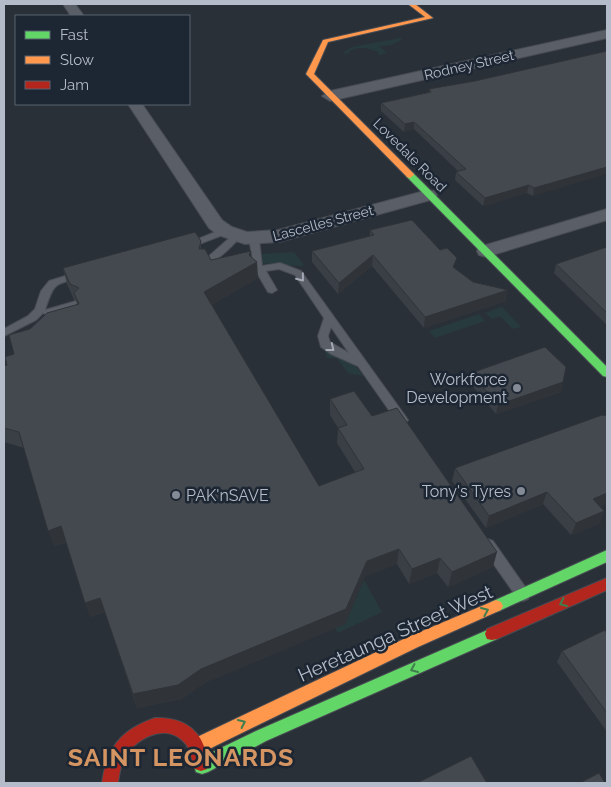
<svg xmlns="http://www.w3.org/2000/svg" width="611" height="787" font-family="Raleway,sans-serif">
	<rect width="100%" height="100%" fill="#2a3038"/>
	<!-- green -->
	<g fill="#273a3e">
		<path d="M400,38L402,40L391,45L379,46L387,53L379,55L378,52C370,48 352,45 348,54L342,53L352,47Z"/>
		<path d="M294,252L304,265C295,268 275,262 262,264L261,254Z"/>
		<path d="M502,307L521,327L513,329L500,316L492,319L485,313Z"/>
		<path d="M479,314L485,321L435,338L429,331Z"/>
		<path d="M330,351L354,363L363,376L348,373L337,358H327L325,352Z"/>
		<path d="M364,580L382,612L338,633L335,628L345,624Z"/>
	</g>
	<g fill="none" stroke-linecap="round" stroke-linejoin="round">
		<!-- lane casing -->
		<g stroke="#484c53" stroke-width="2">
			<g id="lane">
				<path d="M225,228L228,229V233L189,248L186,249L181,246Z"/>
				<path d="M237,233L240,234V238C230,247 216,265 202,263V259L209,256L234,234Z"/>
				<path d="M254,235L259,238L262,266L280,263L301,271L406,417L408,420L406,423H398L358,366L331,354L321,347L318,336L324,318L295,275L279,269L266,271L277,290L272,293L268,292L257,273L252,270L254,268L249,238ZM331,327L349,353L330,342L328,336Z"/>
				<path d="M81,271L84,272L86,274L84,276C54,286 55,280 45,310L76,301L81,304L80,306L48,316L43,313L36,320L4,336V329L28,316L35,309L41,291L49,281Z"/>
				<path d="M488,539L493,541L528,591L530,595L528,599L523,601L518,599L483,549L481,545L483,541Z"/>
			</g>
		</g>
		<!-- street casing -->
		<g stroke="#484c53" stroke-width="2">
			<g id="street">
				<path d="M63,4H75L84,16H71Z"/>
				<path d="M607,30V38L330,101L322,96L330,91Z"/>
				<path d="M128,104H142L222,220L232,227L247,232L278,230L428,190L434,191L437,195L434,199L279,242L245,244L218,235L209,228Z"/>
				<path d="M607,209V220L486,257L479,255L477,251L479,247Z"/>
			</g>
		</g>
		<!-- fast casing -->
		<g stroke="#484c53" stroke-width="2">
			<g id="fast">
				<path d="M410,172L413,173L607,367V377L603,376L407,177L406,175Z"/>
				<path d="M607,550V562L501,610L496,612L491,610L489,606L491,602Z"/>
				<path d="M492,628L497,629L499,634L497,639L266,741L208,772L202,774L196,772L194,766L196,760L256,731Z"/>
			</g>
		</g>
		<!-- slow casing -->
		<g stroke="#484c53" stroke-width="2">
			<g id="slow">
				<path d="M408,4H415L433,18L328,42L314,74L413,173L414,175L410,178L407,177L306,74L323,40L425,17Z"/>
				<path d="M496,600L501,602L503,606L501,610L418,647L205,751L199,753L193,751L191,745L193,739L408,637Z"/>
			</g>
		</g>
		<!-- jam casing -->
		<g stroke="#484c53" stroke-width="2">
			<g id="jam">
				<path d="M607,578V590L497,639L492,640L487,639L485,634L487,629Z"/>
				<path d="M155,718C178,717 198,726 205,749C207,756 209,762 207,769L201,771L195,769C191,759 191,748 183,741C164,722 132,740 123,761C120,768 119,776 118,783H102C107,747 121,730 155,718Z"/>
			</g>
		</g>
		<!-- lane -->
		<use href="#lane" fill="#5a5e66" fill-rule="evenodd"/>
		<!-- street -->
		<use href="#street" fill="#5a5e66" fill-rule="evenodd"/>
		<!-- fast -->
		<use href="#fast" fill="#63d668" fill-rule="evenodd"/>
		<!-- slow -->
		<use href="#slow" fill="#ff974d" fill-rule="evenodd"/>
		<!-- jam -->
		<use href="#jam" fill="#b3261e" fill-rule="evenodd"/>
	</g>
	<!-- wall -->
	<g fill="#3a3f45">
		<path d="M607,51L533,196L527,193L483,206L455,180L456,172L458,171L414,129L404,132L381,111V103L429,92V89L475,81Z"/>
		<path d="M370,230L455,269L473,282L506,301L424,328L372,266L338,294L312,262V251L370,236Z"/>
		<path d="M201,241V249L211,260L251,257L258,278L211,305L319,486L355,472L337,443L338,428L330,415V399L372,416L493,567L448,587L437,573L409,584L397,564L365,576L345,624L204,683L182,699L137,708L105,612L90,617L66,542L54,546L24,448L4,442V366L7,365L30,329L77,305L76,300H74L67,284L63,268Z"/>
		<path d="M607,247V325L554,273L556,264Z"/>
		<path d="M471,373L563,382L561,392L496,414L469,382Z"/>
		<path d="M607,416V503L600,506L604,511L599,524L571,535L543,504L486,528L452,481L455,468Z"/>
		<path d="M607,634V732L557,662L562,651Z"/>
	</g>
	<!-- shaded-wall -->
	<g fill="#303338">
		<path d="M414,122V129L404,132L405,124Z"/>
		<path d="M607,167V174L533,196L534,188Z"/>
		<path d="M529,185L527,193L483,206L485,198Z"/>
		<path d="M251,251L252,265L257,262L258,278L205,308L204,292L249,255Z"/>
		<path d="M373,255L372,266L338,294L339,283Z"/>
		<path d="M508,290L506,301L424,328L425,317Z"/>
		<path d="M563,382L561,392L496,414L498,405Z"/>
		<path d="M547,492L543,504L486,528L489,516Z"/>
		<path d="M607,493V503L588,511L593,499Z"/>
		<path d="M604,511L599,524L571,535L576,523Z"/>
		<path d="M61,526L66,541L54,546L48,531Z"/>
		<path d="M399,549L397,564L365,576L345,624L204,683L182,699L137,708L133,694L201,669L367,561Z"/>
		<path d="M497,552L493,567L448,587L452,572Z"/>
		<path d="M440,558L437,573L409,584L412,569Z"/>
		<path d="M100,598L105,612L90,617L85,603Z"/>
	</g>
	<!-- building -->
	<g fill="#444950" stroke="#303338">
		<path d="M607,51V167L534,188L529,185L485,198L456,172L466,169L414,122L405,124L381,103L431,92L429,89L475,81Z"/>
		<path d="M412,220L440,250L447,248L457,258L453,267L473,282L508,290L425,317L373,255L339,283L312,251L374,235L370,230Z"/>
		<path d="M195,232L201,241L199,249H205L211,260L251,251L249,255L257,262L204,292L319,486L364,469L338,428L347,425L330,399L354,391L372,416L397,408L497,552L452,572L440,558L412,569L399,549L367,561L346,609L201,669L178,685L133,694L100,598L85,603L61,526L48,531L19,432L4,428V366L7,365L5,357L14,354L9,335L30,329L47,313L79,304L74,293L79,288L70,284L63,268Z"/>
		<path d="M607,247V313L556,264Z"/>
		<path d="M545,347L566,367L563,382L498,405L471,373Z"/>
		<path d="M602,415L607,416V493L593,499L604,511L576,523L547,492L489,516L455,468Z"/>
		<path d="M605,630L607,634V713L562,651Z"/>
		<path d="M471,756L487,783H417Z"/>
		<path d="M599,773L605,783H580Z"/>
	</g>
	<!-- one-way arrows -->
	<defs><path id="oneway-chevron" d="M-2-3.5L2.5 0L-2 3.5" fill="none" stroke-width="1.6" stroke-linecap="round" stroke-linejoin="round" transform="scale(1.25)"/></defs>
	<g stroke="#a2a9b5">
		<use href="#oneway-chevron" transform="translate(301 278) rotate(51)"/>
		<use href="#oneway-chevron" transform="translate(331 348) rotate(38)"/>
	</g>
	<g stroke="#407e4e">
		<use href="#oneway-chevron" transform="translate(563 603) rotate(156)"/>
		<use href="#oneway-chevron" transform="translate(485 611) rotate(-23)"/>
		<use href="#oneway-chevron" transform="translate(414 669) rotate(156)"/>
		<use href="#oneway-chevron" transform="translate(242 723) rotate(-25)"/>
	</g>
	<!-- markers -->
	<g fill="#848b96" stroke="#1d2633" stroke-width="2">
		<circle cx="517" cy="388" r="5"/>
		<circle cx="521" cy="491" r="5"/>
		<circle cx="176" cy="495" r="5"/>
	</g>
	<g text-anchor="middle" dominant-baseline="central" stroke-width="5" stroke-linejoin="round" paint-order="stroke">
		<!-- far-street labels -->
		<g font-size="14" fill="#b4bcc9" stroke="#1d2633">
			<text transform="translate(469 65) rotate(-13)">Rodney Street</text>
			<text transform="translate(410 155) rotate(45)">Lovedale Road</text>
			<text transform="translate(323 223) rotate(-15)">Lascelles Street</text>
		</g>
		<!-- poi labels -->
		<g font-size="16" fill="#b4bcc9" stroke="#1d2633" text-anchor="end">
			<text x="507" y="379">Workforce<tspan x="507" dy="18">Development</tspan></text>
			<text x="511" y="491">Tony's Tyres</text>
			<text x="186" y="495" text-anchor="start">PAK'nSAVE</text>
		</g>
		<!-- near-street labels -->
		<g font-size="19" fill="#b4bcc9" stroke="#1d2633">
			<text transform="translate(395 633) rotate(-24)">Heretaunga Street West</text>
		</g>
		<!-- near-district labels -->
		<g font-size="25" font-weight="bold" letter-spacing="1" fill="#d59563" stroke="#1d2633">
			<text x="181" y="757">SAINT LEONARDS</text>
		</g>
	</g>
	<!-- border -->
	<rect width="611" height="787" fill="none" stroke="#b4bcc9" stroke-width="10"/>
	<!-- legend -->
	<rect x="15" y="15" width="175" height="90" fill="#1d2633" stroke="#59626f"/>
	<rect x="25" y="31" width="25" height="8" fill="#63d668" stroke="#59626f"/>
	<text x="60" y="40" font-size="15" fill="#b4bcc9">Fast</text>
	<rect x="25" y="56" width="25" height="8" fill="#ff974d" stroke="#59626f"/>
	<text x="60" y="65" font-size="15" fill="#b4bcc9">Slow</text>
	<rect x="25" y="81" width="25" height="8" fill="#b3261e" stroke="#59626f"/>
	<text x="60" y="90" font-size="15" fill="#b4bcc9">Jam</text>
</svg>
